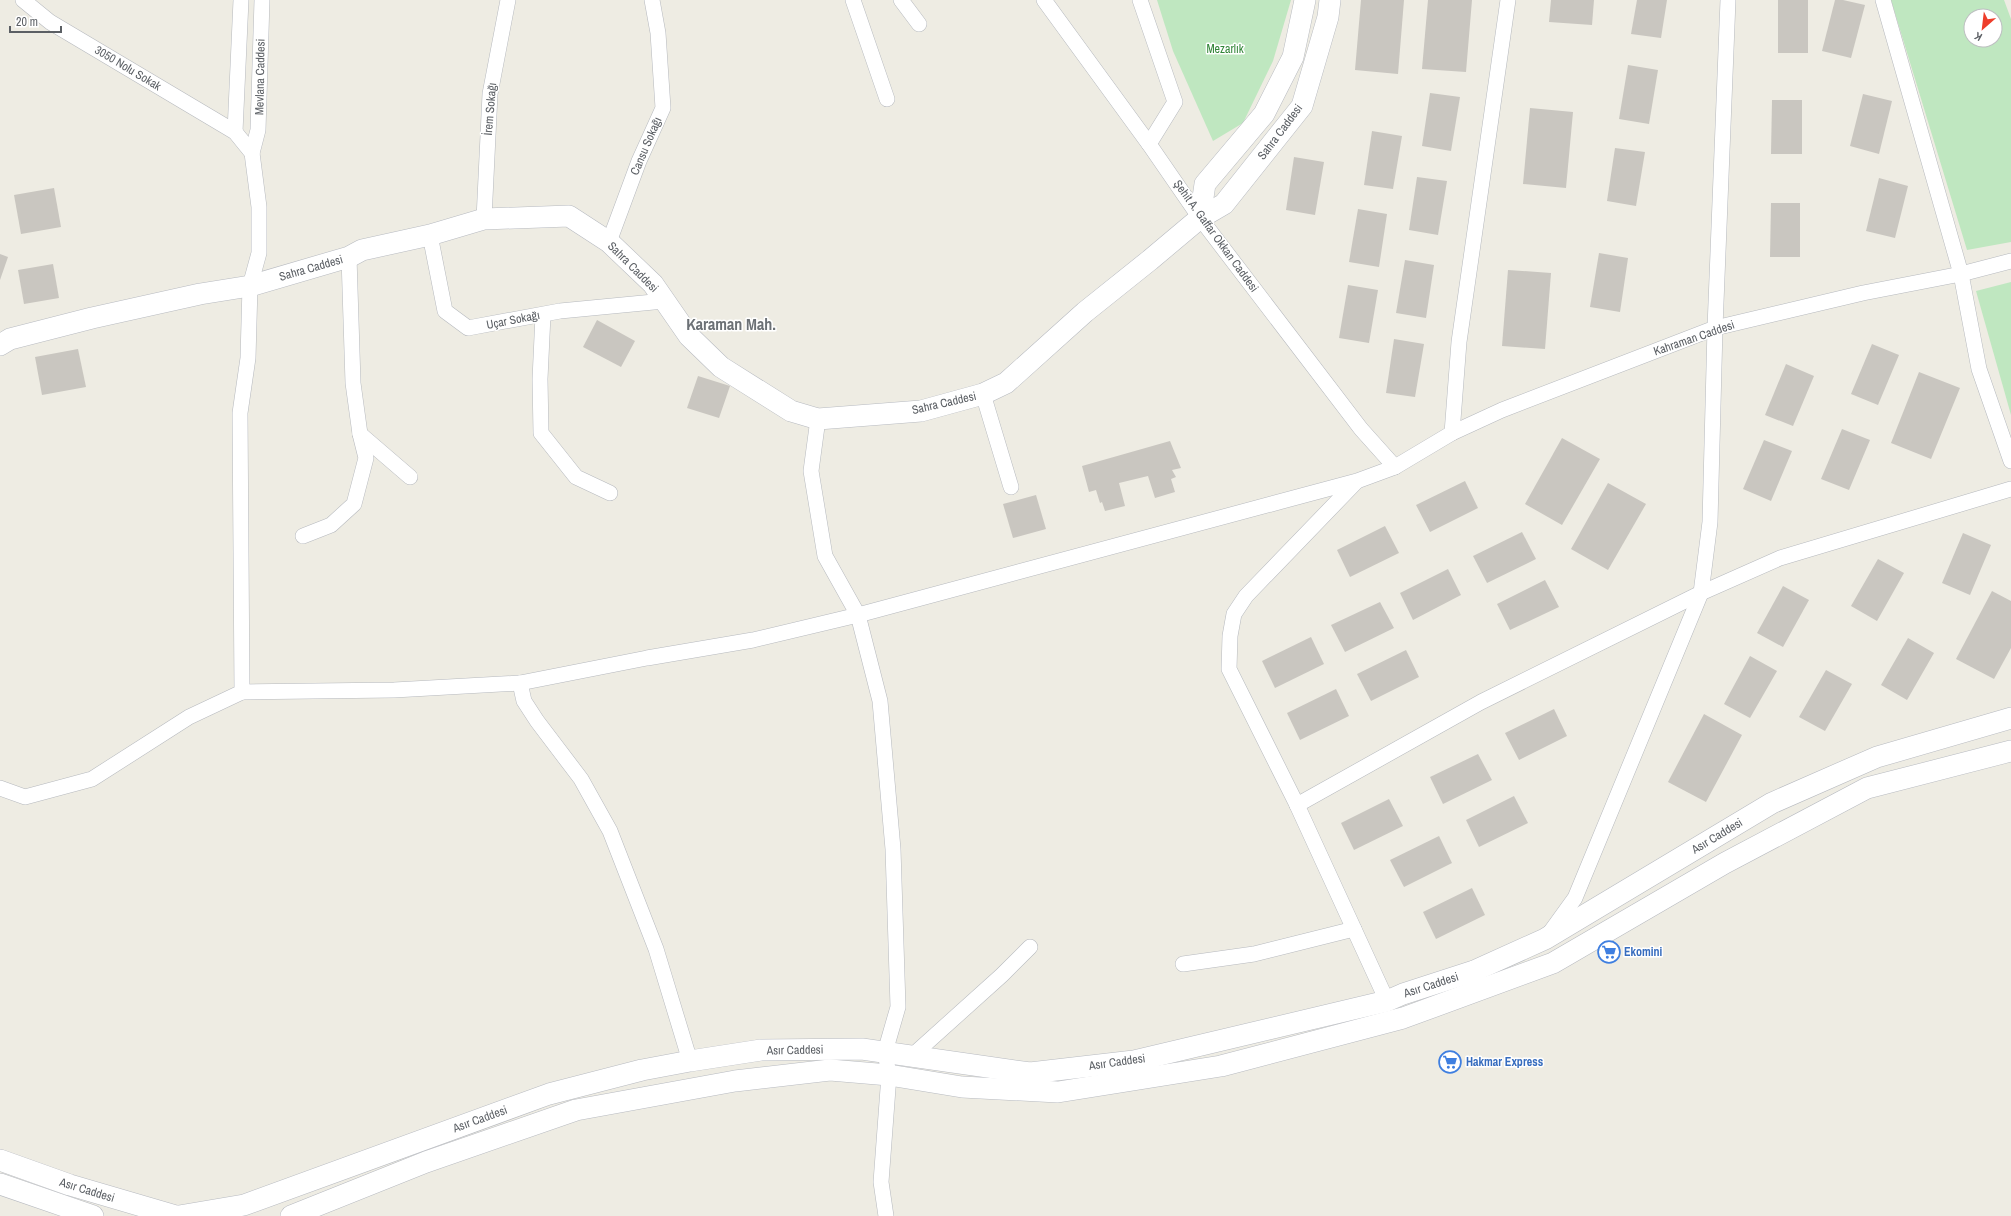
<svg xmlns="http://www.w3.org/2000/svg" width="2011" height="1216" font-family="'Archivo Narrow',sans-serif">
	<rect width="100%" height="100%" fill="#eeece3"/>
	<!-- green -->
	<g fill="#bfe7c0" fill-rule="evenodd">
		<path d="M1157,0H1291L1273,61L1243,123L1213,141L1173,51Z"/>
		<path d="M1891,0H2004L2011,19V242L1967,250ZM1971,16H1995V40H1971Z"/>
		<path d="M2011,282V415L1976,291Z"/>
	</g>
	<!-- building -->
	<g fill="#c9c6c0">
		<path d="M1361,0H1404L1398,74L1355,70Z"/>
		<path d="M1428,0H1472L1466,72L1422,69Z"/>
		<path d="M1551,0H1594L1592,25L1549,22Z"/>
		<path d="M1637,0H1667L1661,38L1631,34Z"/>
		<rect x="1778" y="0" width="30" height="53"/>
		<path d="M1835,0H1843L1865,5L1851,58L1822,51Z"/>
		<path d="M1628,65L1658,70L1649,124L1619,119Z"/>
		<path d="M1430,93L1460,97L1451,151L1422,146Z"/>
		<path d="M1863,94L1892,101L1879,154L1850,146Z"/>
		<path d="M1772,100H1802V154H1771Z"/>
		<path d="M1530,108L1573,112L1566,188L1523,184Z"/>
		<path d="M1372,131L1402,136L1393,189L1364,185Z"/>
		<path d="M1615,148L1645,152L1636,206L1607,201Z"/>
		<path d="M1294,157L1324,162L1315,215L1286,210Z"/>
		<path d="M1417,177L1447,181L1438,235L1409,230Z"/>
		<path d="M1879,178L1908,186L1895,238L1866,231Z"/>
		<path d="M54,188L61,227L21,234L14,195Z"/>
		<path d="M1771,203H1800V257H1770Z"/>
		<path d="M1358,209L1387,214L1379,267L1349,262Z"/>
		<path d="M1599,253L1628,258L1620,312L1590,307Z"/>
		<path d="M0,254L8,257L0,280Z"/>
		<path d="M1405,260L1434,265L1426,318L1396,313Z"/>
		<path d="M53,264L59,298L24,304L18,270Z"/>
		<path d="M1508,270L1551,273L1545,349L1502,346Z"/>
		<path d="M1348,285L1378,290L1369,343L1339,338Z"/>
		<path d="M597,320L635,341L621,367L583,347Z"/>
		<path d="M1394,339L1424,344L1415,397L1386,393Z"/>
		<path d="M1872,344L1899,355L1878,405L1851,394Z"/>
		<path d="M78,349L86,387L42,395L35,357Z"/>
		<path d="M1786,364L1814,376L1793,426L1765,415Z"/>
		<path d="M1919,372L1960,388L1931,459L1891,443Z"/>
		<path d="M698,376L730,386L719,418L687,408Z"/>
		<path d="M1842,429L1870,440L1849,490L1821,479Z"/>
		<path d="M1562,438L1600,459L1562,525L1525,504Z"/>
		<path d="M1764,440L1792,451L1771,501L1743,489Z"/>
		<path d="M1170,441L1181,468L1172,470L1176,477L1171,479L1175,492L1155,498L1148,476L1119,483L1125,506L1105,511L1102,502L1100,503L1096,490L1089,492L1082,466Z"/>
		<path d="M1465,481L1478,508L1430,532L1416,505Z"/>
		<path d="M1608,483L1646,504L1608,570L1571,549Z"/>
		<path d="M1036,495L1046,529L1013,538L1003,504Z"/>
		<path d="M1385,526L1399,553L1350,577L1337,550Z"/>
		<path d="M1522,532L1536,559L1487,583L1473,556Z"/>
		<path d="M1963,533L1991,545L1970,595L1942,583Z"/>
		<path d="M1878,559L1904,573L1877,621L1851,606Z"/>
		<path d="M1448,569L1461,595L1413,620L1400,593Z"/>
		<path d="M1545,580L1559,607L1510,630L1497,604Z"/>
		<path d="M1783,586L1809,600L1783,647L1757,633Z"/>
		<path d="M1992,591L2011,601V648L1994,679L1956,659Z"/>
		<path d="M1380,602L1394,628L1345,652L1331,625Z"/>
		<path d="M1311,637L1324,664L1275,688L1262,661Z"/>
		<path d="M1908,638L1934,653L1907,700L1881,685Z"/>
		<path d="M1406,650L1419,677L1371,701L1357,674Z"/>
		<path d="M1750,656L1777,671L1750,718L1724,704Z"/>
		<path d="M1826,670L1852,684L1825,731L1799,717Z"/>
		<path d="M1336,689L1349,716L1300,740L1287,713Z"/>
		<path d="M1554,709L1567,736L1519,760L1505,733Z"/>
		<path d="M1704,714L1742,735L1706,802L1668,782Z"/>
		<path d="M1478,754L1492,780L1443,804L1430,777Z"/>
		<path d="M1514,796L1528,823L1479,847L1466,820Z"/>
		<path d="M1389,799L1403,826L1354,850L1341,823Z"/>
		<path d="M1439,836L1452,863L1404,887L1390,860Z"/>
		<path d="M1472,888L1485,915L1436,939L1423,912Z"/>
	</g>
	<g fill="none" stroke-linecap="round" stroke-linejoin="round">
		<!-- street casing -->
		<g stroke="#b6b9be" stroke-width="16">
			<g id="street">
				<path d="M853,0L887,99"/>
				<path d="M901,0L919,24"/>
				<path d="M1044,0L1149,144L1200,218L1361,429L1395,467"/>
				<path d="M1140,0L1175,102L1149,144"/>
				<path d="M1883,0L1961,274L1979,369L2011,461"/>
				<path d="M235,132L241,0"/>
				<path d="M252,153L258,130L262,0"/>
				<path d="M484,219L490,94L508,0"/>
				<path d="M430,235L445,311L468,328L560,311L664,301"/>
				<path d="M609,242L639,161L663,108L658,33L652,0"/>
				<path d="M543,315L540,379L541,433L576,477L610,493"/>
				<path d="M983,394L1011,487"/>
				<path d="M818,419L811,471L825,556L858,615L880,701L893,849L898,1007L885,1052L889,1075L881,1182L886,1216"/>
				<path d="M1452,433L1459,342L1508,0"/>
				<path d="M360,434L410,477"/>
				<path d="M1356,482L1246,596L1234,614L1230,636L1229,669L1297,805L1387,1001"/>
				<path d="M303,536L331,525L354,504L366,458L360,434L353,383L349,257"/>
				<path d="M520,683L524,701L537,721L581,779L610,831L656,949L690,1061"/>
				<path d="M242,692L394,690L520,683L647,658L753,640L858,615L1357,481L1395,467L1452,433L1502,410L1715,328L1863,293L1961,274L2011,261"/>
				<path d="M0,788L25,797L92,779L189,717L242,692L240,413L248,358L250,286L259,253V207L252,153L235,132L50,22L23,0"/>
				<path d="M1297,805L1481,702L1701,593L1780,558L2011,489"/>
				<path d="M1549,934L1575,898L1701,593L1710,522L1715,328L1728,0"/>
				<path d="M1183,964L1254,954L1354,929"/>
				<path d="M912,1056L1002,975L1030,947"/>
			</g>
		</g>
		<!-- secondary casing -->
		<g stroke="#b7bac0" stroke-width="22">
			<g id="secondary">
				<path d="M1200,218L1205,184L1264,114L1293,57L1305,0"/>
				<path d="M0,345L10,339L92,318L200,294L250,286L349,257L362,250L430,235L484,219L569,216L609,242L653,284L689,336L721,367L791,411L818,419L921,411L983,394L1006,383L1085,312L1150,260L1200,218L1224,204L1302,106L1328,17L1330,0"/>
				<path d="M0,1160L70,1185L176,1216"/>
				<path d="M0,1184L93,1216"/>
				<path d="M179,1216L244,1205L549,1094L642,1070L690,1061L761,1050L862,1049L1030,1073L1134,1061L1387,1001L1403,994L1474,971L1545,939L1772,803L1877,757L2011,718"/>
				<path d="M291,1216L426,1162L576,1110L735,1081L830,1070L889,1075L962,1087L1058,1092L1221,1066L1403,1018L1553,963L1725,863L1867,788L2011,751"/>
			</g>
		</g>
		<!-- street -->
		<use href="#street" stroke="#fff" stroke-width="15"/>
		<!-- secondary -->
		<use href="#secondary" stroke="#fff" stroke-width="21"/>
	</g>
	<!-- icons -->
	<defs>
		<g id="supermarket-ring" transform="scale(1.15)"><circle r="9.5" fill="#fff" stroke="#3f7fe0" stroke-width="1.5"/><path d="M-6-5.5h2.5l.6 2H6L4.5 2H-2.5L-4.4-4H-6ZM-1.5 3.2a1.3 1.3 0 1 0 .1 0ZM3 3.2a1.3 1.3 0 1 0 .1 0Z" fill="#3f7fe0"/></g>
	</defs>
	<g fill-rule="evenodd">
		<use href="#supermarket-ring" x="1609" y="952"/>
		<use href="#supermarket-ring" x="1450" y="1062"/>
	</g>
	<g text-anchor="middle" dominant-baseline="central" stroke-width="3" stroke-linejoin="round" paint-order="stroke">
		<!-- park labels -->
		<g font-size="12" fill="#328538" stroke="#fff">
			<text x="1225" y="49">Mezarlık</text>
		</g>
		<!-- street labels -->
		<g font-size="12" fill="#5b5f64" stroke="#fff">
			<text transform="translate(128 68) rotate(31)">3050 Nolu Sokak</text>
			<text transform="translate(260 77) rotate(-89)">Mevlana Caddesi</text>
			<text transform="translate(490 109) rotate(-85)">İrem Sokağı</text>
			<text transform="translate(1280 132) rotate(-53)">Sahra Caddesi</text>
			<text transform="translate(646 146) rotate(-67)">Cansu Sokağı</text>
			<text transform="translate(1216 236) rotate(54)">Şehit A. Gaffar Okkan Caddesi</text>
			<text transform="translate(633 267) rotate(45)">Sahra Caddesi</text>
			<text transform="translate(311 268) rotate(-16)">Sahra Caddesi</text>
			<text transform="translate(513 320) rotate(-11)">Uçar Sokağı</text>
			<text transform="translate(1694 338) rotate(-19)">Kahraman Caddesi</text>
			<text transform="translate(944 403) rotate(-13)">Sahra Caddesi</text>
			<text transform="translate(1717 836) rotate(-31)">Asır Caddesi</text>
			<text transform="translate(1431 985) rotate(-18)">Asır Caddesi</text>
			<text transform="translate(795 1050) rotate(-1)">Asır Caddesi</text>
			<text transform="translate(1117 1062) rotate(-8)">Asır Caddesi</text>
			<text transform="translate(480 1119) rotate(-20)">Asır Caddesi</text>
			<text transform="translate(87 1190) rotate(17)">Asır Caddesi</text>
		</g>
		<!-- shop labels -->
		<g font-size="12" font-weight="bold" fill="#366cbe" stroke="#fff" text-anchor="start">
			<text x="1624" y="952">Ekomini</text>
			<text x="1466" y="1062">Hakmar Express</text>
		</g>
		<!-- district labels -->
		<g font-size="16" font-weight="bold" fill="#6c7176" stroke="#fff">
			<text x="731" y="324">Karaman Mah.</text>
		</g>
	</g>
	<!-- north arrow -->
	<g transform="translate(1983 28) rotate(208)"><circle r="19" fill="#ffffff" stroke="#bdbfc1"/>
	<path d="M0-3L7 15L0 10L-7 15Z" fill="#ee3d2a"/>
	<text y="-6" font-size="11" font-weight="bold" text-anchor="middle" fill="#5b5f64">K</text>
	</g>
	<!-- scale -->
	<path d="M10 26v6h51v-6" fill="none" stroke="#5b5f64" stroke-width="2"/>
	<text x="16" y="26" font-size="12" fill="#5b5f64" stroke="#ffffff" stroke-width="3" paint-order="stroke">20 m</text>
</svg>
